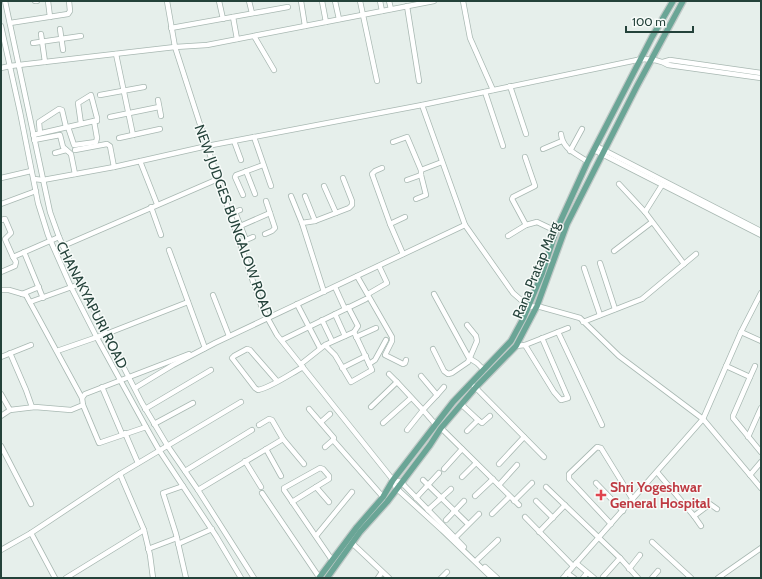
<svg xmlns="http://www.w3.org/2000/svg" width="762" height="579" font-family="Cabin,sans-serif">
	<rect width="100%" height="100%" fill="#e6efeb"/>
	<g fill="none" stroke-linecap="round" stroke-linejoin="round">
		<!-- minor casing -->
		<g stroke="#a8b8b2" stroke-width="6">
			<g id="minor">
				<path d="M5,1L50,212L59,237L74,271L142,403L167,445L198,490L254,578"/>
				<path d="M35,1H37"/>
				<path d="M48,1L50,17"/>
				<path d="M167,1L175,47L207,146L262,308L277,335L393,480L396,488L442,530L492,578"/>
				<path d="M219,1L223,19"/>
				<path d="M249,1L252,13"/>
				<path d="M301,1L305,26"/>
				<path d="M322,1L326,22"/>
				<path d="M335,1L339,19"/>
				<path d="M360,1L377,81"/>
				<path d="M380,1L382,11"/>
				<path d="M389,1L391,9"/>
				<path d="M463,1L470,38L493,90"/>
				<path d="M407,6L419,81"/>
				<path d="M233,17L237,39"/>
				<path d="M10,23L68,14L70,11L69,1"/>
				<path d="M1,26L20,112L38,203L48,235L71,287L96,336L146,427L159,450L216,536L241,578"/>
				<path d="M171,28L288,7"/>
				<path d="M60,29L63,50"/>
				<path d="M41,34L45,62"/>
				<path d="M254,36L274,70"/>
				<path d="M33,43L81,36"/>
				<path d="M116,54L133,135"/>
				<path d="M663,62L670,60L761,73"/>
				<path d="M1,68L10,66L175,47L207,45L434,1"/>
				<path d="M510,86L526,134"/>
				<path d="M485,92L503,146"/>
				<path d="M100,95L144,87"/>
				<path d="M158,100L161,116"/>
				<path d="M422,105L465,225L513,293L529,307L537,306L580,318L619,356L703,419L761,488"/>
				<path d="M110,117L159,107"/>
				<path d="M68,127L74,145L96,142L97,138L94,121"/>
				<path d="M40,133L39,122L59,109L62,110L66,127"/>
				<path d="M561,134C563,150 576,153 588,162"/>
				<path d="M33,135L94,121H97V118L91,95L78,103L81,124"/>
				<path d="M254,137L271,186"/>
				<path d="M119,138L160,129"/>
				<path d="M34,140L60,135L63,147L71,154L75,174"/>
				<path d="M234,141L241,160"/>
				<path d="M393,142L407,137L421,170V175L426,195L416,199"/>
				<path d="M596,146L761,231"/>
				<path d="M543,149L562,141"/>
				<path d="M75,150L107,144L110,146L114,167"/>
				<path d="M594,150L761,235"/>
				<path d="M570,151L582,129"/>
				<path d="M55,153L66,150"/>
				<path d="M525,157L535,186L513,197L512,199L526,225"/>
				<path d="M140,161L157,204"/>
				<path d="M382,168L375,171L372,174L390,224L403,254"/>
				<path d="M421,170L442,162"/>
				<path d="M246,171L255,194"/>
				<path d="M1,178L31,171"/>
				<path d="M34,179L43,180L114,167L207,146L422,105L642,59C652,59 660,60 668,65L761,78"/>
				<path d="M407,180L421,175"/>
				<path d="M324,186L336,213"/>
				<path d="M243,195L235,177L236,175L263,165"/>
				<path d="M291,196L302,223"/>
				<path d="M305,196L315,221"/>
				<path d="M1,204L36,191"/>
				<path d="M151,207L161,235"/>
				<path d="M645,212L662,185"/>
				<path d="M1,220L5,219L11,233L5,239L13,257L59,237"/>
				<path d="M390,224L405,217"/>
				<path d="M238,227L270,213"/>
				<path d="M265,234L272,231L275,228L266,201"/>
				<path d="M508,236L526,225L537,222L556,231"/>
				<path d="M246,240L253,237"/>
				<path d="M239,242L246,240L235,212L240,210"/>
				<path d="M63,246L218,179"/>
				<path d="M169,250L205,348L203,349"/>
				<path d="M614,251L652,222"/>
				<path d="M24,252L43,298"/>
				<path d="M600,263L615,309"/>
				<path d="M684,264L696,254"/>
				<path d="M584,268L600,315"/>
				<path d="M1,272L15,266L16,262L13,257"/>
				<path d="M357,276L392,337V341L385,355L403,364L405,363L406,360"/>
				<path d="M335,287L345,309"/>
				<path d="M1,290H9L26,295L82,398"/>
				<path d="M324,292L302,223L315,221L349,208L352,205V201L343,178"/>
				<path d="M22,294L39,287"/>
				<path d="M368,294L387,283L379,266"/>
				<path d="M434,294L469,358L477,363L484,370"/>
				<path d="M213,295L229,336"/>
				<path d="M30,302L80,284"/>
				<path d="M297,304L320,348"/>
				<path d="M348,307L358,326L354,332"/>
				<path d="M335,314L345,336"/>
				<path d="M322,320L332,341"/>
				<path d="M583,322L642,299L684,264L645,212L619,184"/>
				<path d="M558,332L602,425"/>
				<path d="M741,332L761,341"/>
				<path d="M356,337L376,328"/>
				<path d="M282,340L366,299"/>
				<path d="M525,345L554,392L561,400L568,398L542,338"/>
				<path d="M516,346L525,345L568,328"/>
				<path d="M433,349L444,371L448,374L452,373L468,362L477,341L476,336L467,325"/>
				<path d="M57,351L106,334L188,302"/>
				<path d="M10,353L26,390L32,407"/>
				<path d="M1,357L31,345"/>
				<path d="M301,364L325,345L354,332L372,370L351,382L335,355L325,345"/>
				<path d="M369,364L375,360L386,340"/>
				<path d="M726,366L750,377L733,416V418L761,452"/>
				<path d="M342,368L366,356"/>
				<path d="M389,374L397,382"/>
				<path d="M750,377L755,366"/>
				<path d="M277,381L250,350L247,349L234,356L232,358L255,388L258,390C272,387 290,374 303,367"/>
				<path d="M474,386L544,457"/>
				<path d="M102,387L122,434"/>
				<path d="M135,388L173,365L215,343L465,225"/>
				<path d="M1,394L10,410L35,407L71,410L83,405L82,398L85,394L189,354"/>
				<path d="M437,395L444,387"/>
				<path d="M461,404L478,420L467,431"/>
				<path d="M83,405L99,443L146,427"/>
				<path d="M371,407L397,382L423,410L437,395L421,376"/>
				<path d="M145,409L211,370"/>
				<path d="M309,409L334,438L333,440L383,497"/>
				<path d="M1,416L10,410"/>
				<path d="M478,420L482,423L490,416"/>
				<path d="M321,422L330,414"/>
				<path d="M383,423L411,398"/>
				<path d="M154,424L193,403"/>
				<path d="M259,425L269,419L272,420L283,439L304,464"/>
				<path d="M441,428L519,505"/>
				<path d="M407,430L423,410L436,425"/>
				<path d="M125,433L138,463"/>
				<path d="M748,437L761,408"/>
				<path d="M1,446L31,504"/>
				<path d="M325,447L333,440"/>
				<path d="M266,449L281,476"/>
				<path d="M245,461L261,487"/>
				<path d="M499,464L524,437"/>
				<path d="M444,469L462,449"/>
				<path d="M185,471L252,430"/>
				<path d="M657,472L694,516L710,504L717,509"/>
				<path d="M750,475L761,462"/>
				<path d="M462,477L476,463"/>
				<path d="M393,480L401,482L464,547"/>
				<path d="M423,480L468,524"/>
				<path d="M596,483L623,511"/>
				<path d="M499,485L517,465"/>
				<path d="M183,486L163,493L176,534L186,578"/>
				<path d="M546,487L620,558L638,578"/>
				<path d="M198,490L283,439"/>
				<path d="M262,493L319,577"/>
				<path d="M475,496L493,479"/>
				<path d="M416,498L439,473"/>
				<path d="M514,501L532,483"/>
				<path d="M536,501L553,518"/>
				<path d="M292,502L316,487"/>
				<path d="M329,502L316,487L329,479V476L323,469L320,468L284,488V490L332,560"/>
				<path d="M428,510L451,489"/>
				<path d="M492,514L509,497"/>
				<path d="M694,516L701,526"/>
				<path d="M525,517L573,566"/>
				<path d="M446,520L464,501"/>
				<path d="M611,524L569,479V474L597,447L601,448L633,500"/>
				<path d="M144,530L150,555L153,578"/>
				<path d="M539,532L565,505"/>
				<path d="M31,533L55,578"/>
				<path d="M316,536L352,492"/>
				<path d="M455,538L479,514"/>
				<path d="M652,542L691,578"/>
				<path d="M178,544L212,529"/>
				<path d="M353,544L389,578"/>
				<path d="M148,549L177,538"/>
				<path d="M1,550L31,533L120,474L241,402"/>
				<path d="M477,560L498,540"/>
				<path d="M576,563L594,578"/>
				<path d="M485,567L497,578"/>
				<path d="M629,569L640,555"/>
				<path d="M567,573L574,578"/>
				<path d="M603,577L620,558"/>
				<path d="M66,578L144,530L120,474"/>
				<path d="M378,578L382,572"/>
				<path d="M441,578L447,572"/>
				<path d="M563,578L703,419L741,332L761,293"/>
				<path d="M583,578L587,573"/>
				<path d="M652,578L658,571"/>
				<path d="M718,578L761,548"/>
			</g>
		</g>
		<!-- major casing -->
		<g stroke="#c2cac8" stroke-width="8">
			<g id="major">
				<path d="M319,578L357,527L383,497L393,480L453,402L511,341L524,317L542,274L556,231L587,163L652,37L673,1"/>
				<path d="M327,578L360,532L387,502L430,445L441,428L476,387L516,346L537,306L567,224L637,86L683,1"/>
			</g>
		</g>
		<!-- minor -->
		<use href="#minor" stroke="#fff" stroke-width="4.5"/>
		<!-- major -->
		<use href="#major" stroke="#6aa596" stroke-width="5.5"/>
	</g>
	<!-- markers -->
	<path fill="#e0444e" stroke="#f7fbf9" stroke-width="1.5" d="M599 489h4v4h4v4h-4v4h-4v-4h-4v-4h4z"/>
	<g text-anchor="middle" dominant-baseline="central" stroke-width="3" stroke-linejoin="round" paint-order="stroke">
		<!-- street labels -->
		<g font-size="14" fill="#24423a" stroke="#f7fbf9">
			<text transform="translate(234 221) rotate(70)">NEW JUDGES BUNGALOW ROAD</text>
			<text transform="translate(536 270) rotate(-68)">Rana Pratap Marg</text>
			<text transform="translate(92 305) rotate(63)">CHANAKYAPURI ROAD</text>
		</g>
		<!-- health labels -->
		<g font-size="14" font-weight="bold" fill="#be3a42" stroke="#f7fbf9" text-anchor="start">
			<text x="610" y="487">Shri Yogeshwar<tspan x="610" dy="16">General Hospital</tspan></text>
		</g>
	</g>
	<!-- border -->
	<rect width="762" height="579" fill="none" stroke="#24423a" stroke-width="4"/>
	<!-- scale -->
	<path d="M626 26v6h67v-6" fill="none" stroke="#24423a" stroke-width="2"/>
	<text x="632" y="26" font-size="12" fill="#24423a" stroke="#f7fbf9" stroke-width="3" paint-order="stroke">100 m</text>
</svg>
